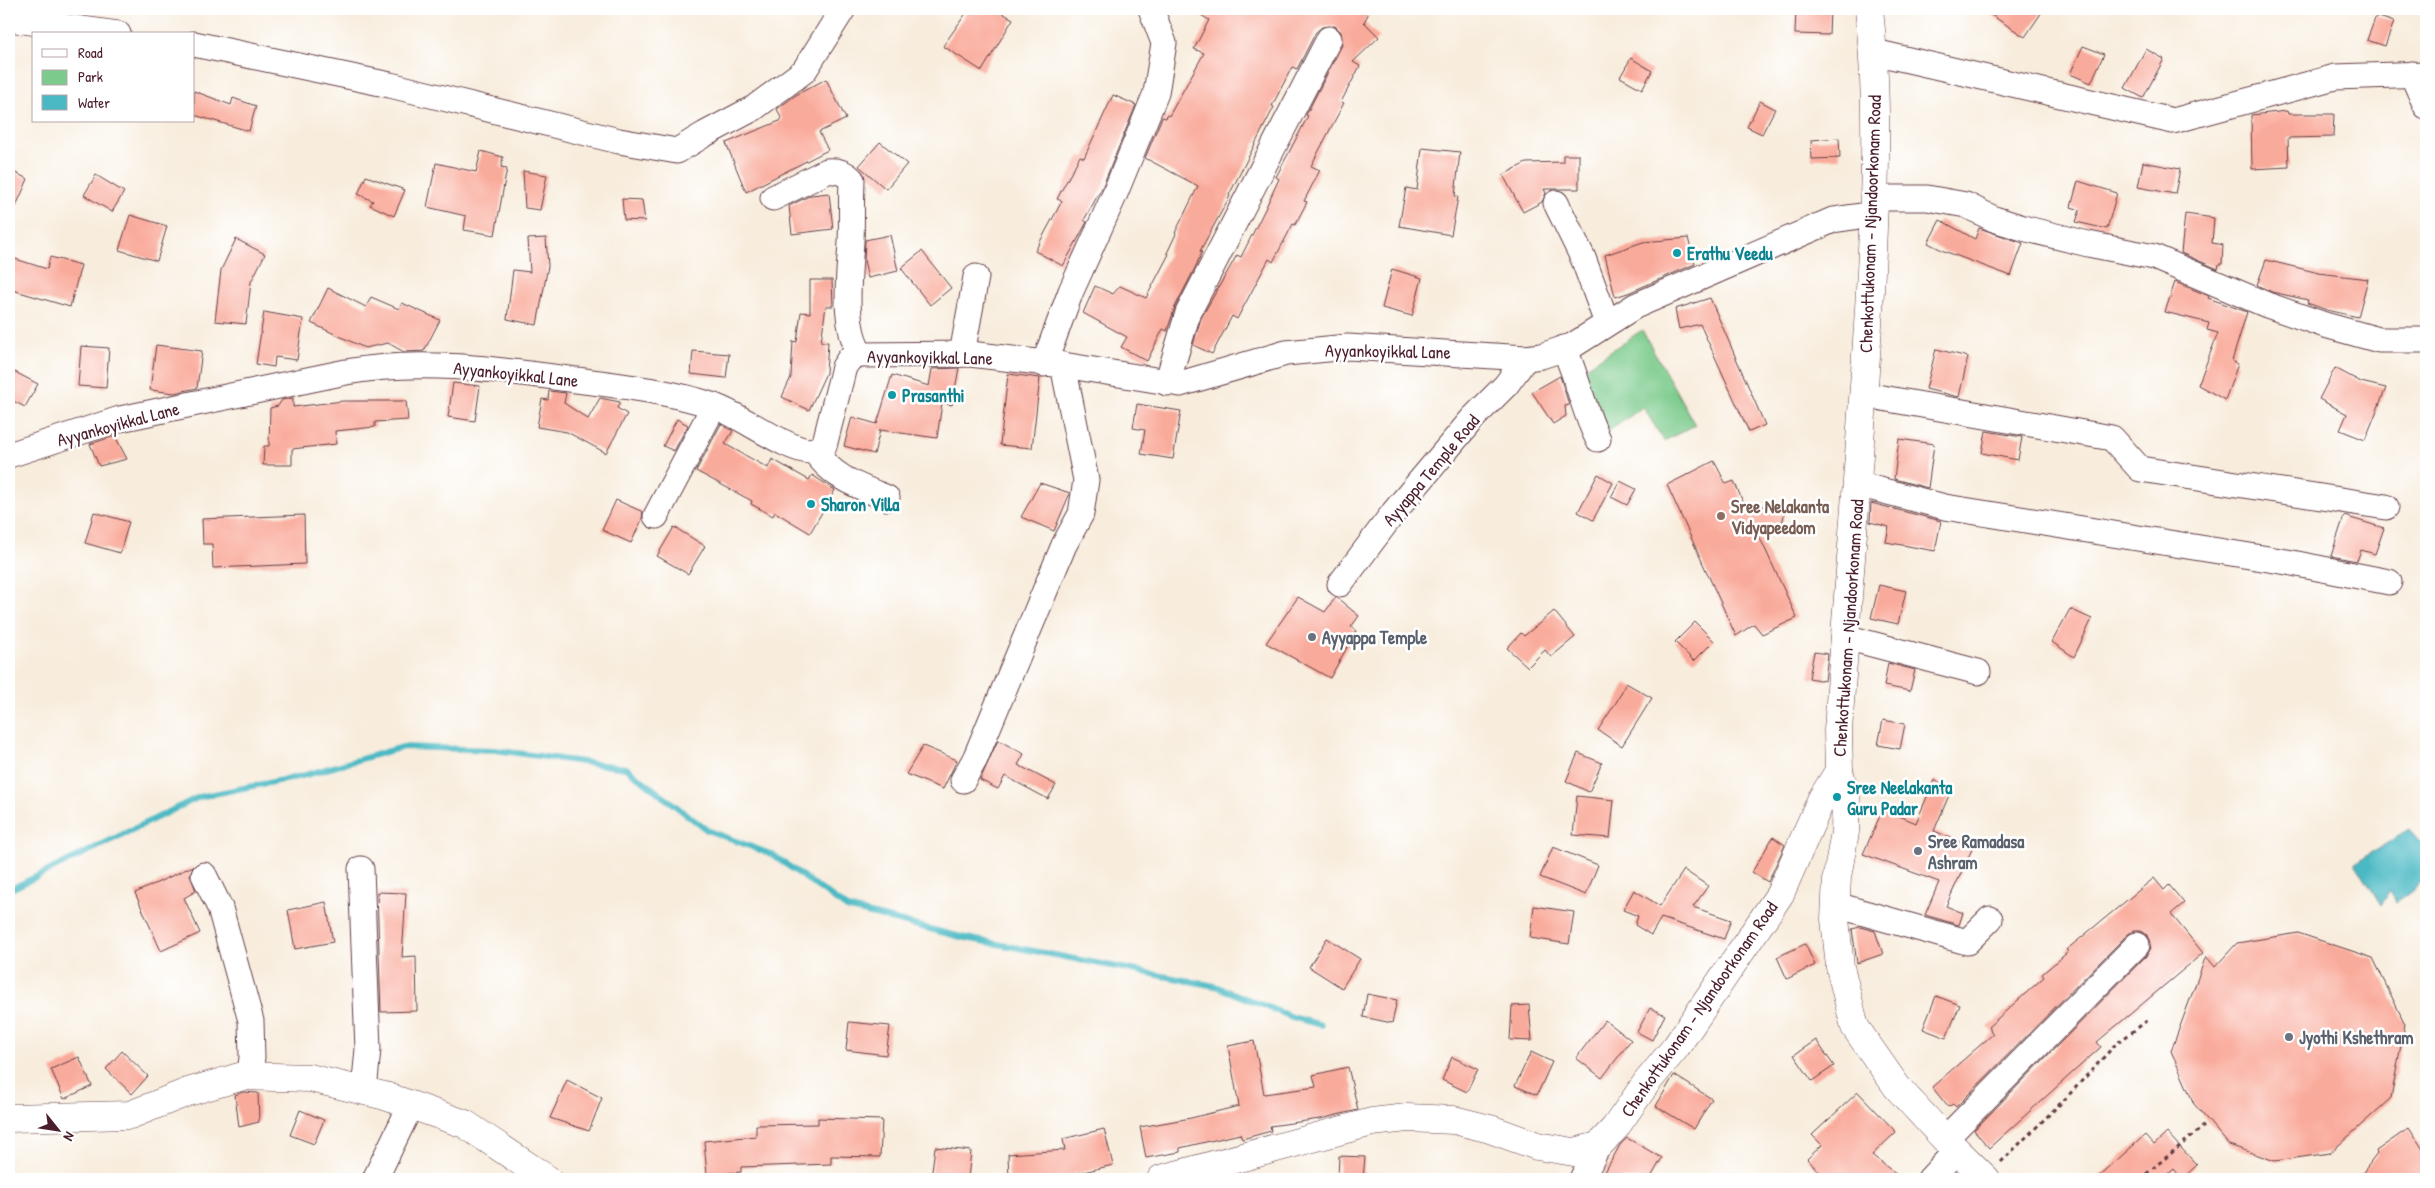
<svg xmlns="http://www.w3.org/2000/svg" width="2435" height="1188" font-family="'Patrick Hand',sans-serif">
	<rect width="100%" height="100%" fill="#fff"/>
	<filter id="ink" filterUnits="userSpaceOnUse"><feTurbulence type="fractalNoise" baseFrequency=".02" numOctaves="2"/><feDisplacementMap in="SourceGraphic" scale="10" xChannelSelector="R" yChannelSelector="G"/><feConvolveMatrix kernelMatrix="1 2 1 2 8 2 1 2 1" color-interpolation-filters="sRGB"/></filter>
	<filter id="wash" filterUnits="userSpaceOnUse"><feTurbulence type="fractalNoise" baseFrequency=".0096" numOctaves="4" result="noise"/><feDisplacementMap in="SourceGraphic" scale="20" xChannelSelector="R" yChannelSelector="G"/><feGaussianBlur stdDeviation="1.12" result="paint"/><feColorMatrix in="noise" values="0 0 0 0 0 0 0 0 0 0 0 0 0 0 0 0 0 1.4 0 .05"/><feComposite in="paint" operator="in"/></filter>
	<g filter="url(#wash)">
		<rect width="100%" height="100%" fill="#f8eddd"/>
		<!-- green -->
		<path fill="#7ccb8c" stroke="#63755c" d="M1642,330L1695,425L1664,441L1643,407L1609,431L1582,370Z"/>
		<!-- water -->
		<path fill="#4bb9c4" stroke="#4a6c78" d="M2410,829L2426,847V878L2396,903L2390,891L2381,905L2355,863Z"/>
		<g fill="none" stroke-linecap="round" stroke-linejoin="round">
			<!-- stream -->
			<path stroke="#4bb9c4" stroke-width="6" d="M9,890L199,797L302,776L403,747L495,750L626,768L707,830L773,855L847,908L961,937L1215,986L1292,1017L1321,1025"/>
		</g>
		<g id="blocks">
			<!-- building -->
			<g fill="#f9ab9b">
				<path d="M969,9H995L1013,19L982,71L943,46Z"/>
				<path d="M1191,9H1371L1364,22L1379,37L1353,62L1360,66L1341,102L1344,103L1311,166L1320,170L1304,201L1307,202L1295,225L1293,224L1273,262L1269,259L1237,319L1232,316L1212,354L1193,345L1201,318L1237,255L1241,257L1265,209L1279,179L1276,177L1308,116L1306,115L1342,45L1341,32L1335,26L1322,27L1316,32L1297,69L1292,67L1272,106L1274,107L1229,195L1230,196L1200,251L1202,252L1194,270L1175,307L1167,331L1163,329L1147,361L1121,347L1127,337L1083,313L1095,286L1113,294L1120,286L1146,298L1169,254L1167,253L1176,234L1175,233L1198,186L1145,158L1162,117L1166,118L1167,115L1169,116L1204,53L1194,49L1209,20Z"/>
				<path d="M1796,9H1830L1829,35L1795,34Z"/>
				<path d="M1982,9H2044L2025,37Z"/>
				<path d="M2376,16L2394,22L2385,46L2367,40Z"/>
				<path d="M2083,46L2104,54L2091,83L2070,74Z"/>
				<path d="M2146,49L2164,59L2143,98L2125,88Z"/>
				<path d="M1631,58L1652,71L1642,89L1620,77Z"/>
				<path d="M826,79L846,119L819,132L828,150L746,192L726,143L782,120L777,109L796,95Z"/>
				<path d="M194,91L231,105L233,98L256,106L249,131L194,115Z"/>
				<path d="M1113,95L1136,105L1102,188L1084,220L1087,222L1063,266L1035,251L1062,201L1057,199L1080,156L1084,158Z"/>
				<path d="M1760,101L1775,109L1762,134L1747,127Z"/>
				<path d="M2287,111L2288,114H2334L2333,137L2288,138L2289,167L2252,169L2251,115Z"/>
				<path d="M1839,138L1840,158L1812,159L1811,140Z"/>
				<path d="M880,142L907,164L886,189L859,166Z"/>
				<path d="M1422,148L1460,152L1455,196L1458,197L1451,235L1399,226L1406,188L1417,190Z"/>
				<path d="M481,151L503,157L501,167L507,168L495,235L464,230L466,216L427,207L436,163L476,172Z"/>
				<path d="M1563,155H1579V189H1544L1546,193L1542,202L1523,212L1503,175L1526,163L1563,162Z"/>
				<path d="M2143,162L2180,169L2175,194L2138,187Z"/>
				<path d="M9,170L28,179L9,222Z"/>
				<path d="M523,171L547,175L540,210L525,208Z"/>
				<path d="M96,175L124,192L112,212L84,195Z"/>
				<path d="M366,176L405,190L394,216L370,205L373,201L358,194Z"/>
				<path d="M2078,181L2117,193L2107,229L2076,222L2080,210L2071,207Z"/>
				<path d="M829,193L833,229L792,234L789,206L811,195Z"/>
				<path d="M622,199L642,200L645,221L624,220Z"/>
				<path d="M2185,214L2214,218L2212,243L2223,245L2222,264H2219L2218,269L2181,253Z"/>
				<path d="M130,215L167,226L157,261L119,250Z"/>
				<path d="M1940,220L1975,239L1979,228L2023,243L2011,276L1944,251L1928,243Z"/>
				<path d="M890,235L898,271L868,278L864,260L865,240Z"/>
				<path d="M546,238L548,266L537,325L507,319L513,270L530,272L528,239Z"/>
				<path d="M1688,238L1695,264L1628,293L1615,297L1605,255L1643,242Z"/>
				<path d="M236,239L265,254L251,282L246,324L215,321L221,270Z"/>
				<path d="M922,251L951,288L930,305L901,268Z"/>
				<path d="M9,257L47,269L50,257L81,265L70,307L9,289Z"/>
				<path d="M2266,260L2319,273L2368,279L2358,317L2327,310L2307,303L2308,300L2272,292L2257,285Z"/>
				<path d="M1392,269L1422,278L1412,316L1382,308Z"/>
				<path d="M810,280H832L833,306H826L821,342H828L826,373L809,410L782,397L791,377L793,341L797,342L801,312L810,313Z"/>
				<path d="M2175,282L2209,296L2208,298L2247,312L2232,361L2238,364L2225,400L2198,385L2218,333L2207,330L2209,323L2165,312Z"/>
				<path d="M328,288L366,307L371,297L399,309L402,303L440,320L424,351L404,352L388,343L365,348L311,323Z"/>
				<path d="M1710,298L1765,425L1749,432L1700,324L1679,329L1675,309Z"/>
				<path d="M264,312L303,319L297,360L275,357L274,367L256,364Z"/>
				<path d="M156,345L202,351L197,388L174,393L150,390Z"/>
				<path d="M81,346L109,348L106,388L78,386Z"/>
				<path d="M1936,349L1968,357L1959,397L1926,389Z"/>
				<path d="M693,351L729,354L726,378L691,374Z"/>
				<path d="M959,368L952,405L942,403L937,438L880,430L874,454L844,446L852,417L877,424L892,375L929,386L932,369Z"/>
				<path d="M2335,368L2361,382L2386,388L2365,440L2340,430L2347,414L2319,399Z"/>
				<path d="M15,372L38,384L25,407L9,399V384Z"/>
				<path d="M1008,374L1040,378L1032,448L1000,445Z"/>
				<path d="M1560,376L1569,405L1565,406L1566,416L1553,424L1532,392Z"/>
				<path d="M453,383L480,386L475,421L448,417Z"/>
				<path d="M549,391L566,393L564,403L588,419L600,398L620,402L617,408L627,414L606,453L567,432L537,427L542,399L548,400Z"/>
				<path d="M293,398V407L343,401H406L408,420L375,422V427L335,431L336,444L292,449V465H263L264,446H269L270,408L278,406L282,400Z"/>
				<path d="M1137,404L1181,411L1173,459L1141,454L1145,430L1133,428Z"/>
				<path d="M677,419L688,425L674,451L663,446Z"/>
				<path d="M721,424L733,431L725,444L768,468L772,459L809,480L812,475L835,490L810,533L775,512L773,516L751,504L752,501L696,471Z"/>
				<path d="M1986,431L2022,437L2018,460L1982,453Z"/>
				<path d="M115,436L127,459L99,466L90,444Z"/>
				<path d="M1899,439L1934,444L1928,488L1894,479Z"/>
				<path d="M1714,461L1726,484L1734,481L1743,502L1785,511L1780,533L1755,527L1797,618L1762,634L1754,624L1736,636L1667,485Z"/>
				<path d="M1598,474L1613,483L1593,520L1578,512Z"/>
				<path d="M1620,481L1636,489L1627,505L1611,497Z"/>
				<path d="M1040,483L1070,493L1054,531L1021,517Z"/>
				<path d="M616,500L643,512L642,519L631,543L602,530Z"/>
				<path d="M1871,503L1941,521L1935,551L1886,542L1889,527L1870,522Z"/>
				<path d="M94,512L129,522L120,553L85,543Z"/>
				<path d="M304,515L305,564L213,568L212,544H203L202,519Z"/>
				<path d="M2344,516L2384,528L2375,554L2361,550L2357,561L2331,556Z"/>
				<path d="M674,527L705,546L688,574L657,556Z"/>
				<path d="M1879,585L1906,591L1898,624L1871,618Z"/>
				<path d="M1298,597L1325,612L1336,597L1359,616L1351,627L1356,631L1330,678L1266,643Z"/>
				<path d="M2070,609L2092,619L2074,657L2052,642Z"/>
				<path d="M1554,611L1575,637L1551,657L1545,650L1528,667L1507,648L1521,633L1524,636Z"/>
				<path d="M1695,622L1714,641L1694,661L1675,642Z"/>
				<path d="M1814,652L1828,654L1825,681L1809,678Z"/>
				<path d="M1888,663L1915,670L1910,691L1884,686Z"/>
				<path d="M1626,683L1652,698L1622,746L1598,730L1617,701Z"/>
				<path d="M1883,720L1905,724L1900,749L1878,745Z"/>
				<path d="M998,740L1024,754L1018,765L1056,785L1048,799L1005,776L998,789L980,780Z"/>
				<path d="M923,746L957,760L943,789L906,774Z"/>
				<path d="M1578,753L1602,763L1589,792L1566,781Z"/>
				<path d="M1934,780L1952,788L1934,831L1973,847L1946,906L1963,913L1959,925L1925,915L1939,882L1863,854L1883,809L1916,823Z"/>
				<path d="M1577,796L1614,800L1610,838L1573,835Z"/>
				<path d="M1773,837L1785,845L1768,882L1752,872Z"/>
				<path d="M1553,847L1598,865L1586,895L1540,877Z"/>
				<path d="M193,866L190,874L196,891L184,898L200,933L161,951L135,893Z"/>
				<path d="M1684,870L1708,886L1693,907L1731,920L1724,939L1661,918L1651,935L1635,925L1638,916L1623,910L1634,890L1660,906Z"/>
				<path d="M2154,878L2164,890L2169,885L2184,903L2171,914L2203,953L2097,1042L2101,1047L1989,1148L1974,1130L2147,955L2151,948L2147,935L2140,931H2133L2127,935L1956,1107L1953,1104L1948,1107L1932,1087L1993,1034L1988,1027L2044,977L2042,974L2068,952L2066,950Z"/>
				<path d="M377,892L406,893L402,957L416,956L417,1011L381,1012Z"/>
				<path d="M326,902L333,942L295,949L288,910Z"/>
				<path d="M1534,906L1574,912L1569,944L1530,938Z"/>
				<path d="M1860,927L1875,931L1883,954L1857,963L1852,929Z"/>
				<path d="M2298,933L2373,958L2405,1024L2391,1098L2330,1153L2275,1161L2229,1145L2194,1104L2171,1051L2206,956L2215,967L2237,943Z"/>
				<path d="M1327,938L1360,959L1342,988L1309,967Z"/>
				<path d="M1805,944L1815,965L1787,979L1777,957Z"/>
				<path d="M1367,994L1397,1000L1392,1023L1363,1017Z"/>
				<path d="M1936,996L1960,1005L1946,1038L1923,1029Z"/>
				<path d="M1529,1005L1532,1041L1510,1040L1512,1006Z"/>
				<path d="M1650,1008L1665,1015L1652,1040L1637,1032Z"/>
				<path d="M1605,1020L1631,1040L1602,1078L1576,1058Z"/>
				<path d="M849,1022L890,1026L886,1055L846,1050Z"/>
				<path d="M1816,1040L1834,1066L1812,1081L1794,1055Z"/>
				<path d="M1254,1041L1264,1094L1316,1087L1313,1075L1348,1067L1358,1110L1320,1119L1270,1126L1271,1131L1242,1139L1240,1134L1180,1148V1152L1146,1158L1140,1127L1191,1118L1239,1106L1228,1046Z"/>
				<path d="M122,1051L148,1076L132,1094L106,1069Z"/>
				<path d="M1531,1052L1552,1062L1537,1095L1515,1086Z"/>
				<path d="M79,1057L92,1086L64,1099L51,1069Z"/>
				<path d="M1452,1057L1478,1069L1467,1092L1442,1080Z"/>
				<path d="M1674,1075L1712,1099L1694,1129L1656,1106Z"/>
				<path d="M567,1080L602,1098L589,1131L550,1118Z"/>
				<path d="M243,1092L258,1093L259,1122L239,1127L235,1095Z"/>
				<path d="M1858,1092L1896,1132L1872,1155L1902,1179H1826L1807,1159L1822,1145L1812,1135Z"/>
				<path d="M300,1110L324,1120L314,1144L290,1135Z"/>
				<path d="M818,1118L882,1120L880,1157L831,1156V1164L741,1167V1172L707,1175L704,1141L756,1136V1125L818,1124Z"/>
				<path d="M2409,1128L2426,1154V1179H2358L2377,1154L2376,1151Z"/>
				<path d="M1104,1129L1113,1165L1054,1179H1009L1008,1154L1065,1150L1063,1139Z"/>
				<path d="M2167,1133L2197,1165L2182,1179L2174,1169L2163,1179H2096L2145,1135L2154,1145Z"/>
				<path d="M1627,1138L1662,1158L1650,1179H1601L1620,1145Z"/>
				<path d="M935,1147L971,1151L968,1179H931Z"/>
				<path d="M1339,1156L1365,1157L1363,1179H1338Z"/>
			</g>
		</g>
	</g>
	<g filter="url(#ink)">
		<use href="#blocks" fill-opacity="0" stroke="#643e46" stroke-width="1"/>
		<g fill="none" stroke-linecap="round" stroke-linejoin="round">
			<!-- minor casing -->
			<g stroke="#643e46" stroke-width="27">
				<g id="minor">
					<path d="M9,19L118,34"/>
					<path d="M194,44L390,85L619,141L677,151L705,134L754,108L804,71L843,9"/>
					<path d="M1874,52L2173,121L2335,77L2426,74"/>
					<path d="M2412,74L2426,106"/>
					<path d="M773,198L827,171C837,170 845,172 852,180C851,201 852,221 851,242C849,280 842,320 860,355"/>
					<path d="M1874,198H1927L1966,205L1994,219L2023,228L2088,244L2154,257L2267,305L2325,325L2379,340H2426"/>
					<path d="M1556,203L1583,258L1607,323"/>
					<path d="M1564,348C1578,378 1583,410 1598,439"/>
					<path d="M962,354L976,277"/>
					<path d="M1044,364L1071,291L1114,196L1156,93L1164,43L1151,9"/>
					<path d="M1167,383L1188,313L1329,39"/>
					<path d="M1865,395L2112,438L2140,469L2386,507"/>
					<path d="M814,450C831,477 858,486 887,498"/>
					<path d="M9,455L120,419L346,372C422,358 500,370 576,380C622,386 670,391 714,406C739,414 788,451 810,451C814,451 820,447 824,446L844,367L850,358L860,355L970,354L1063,365L1180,384L1286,353L1348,347L1526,358L1541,356L1572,346L1635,306L1833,220L1874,214"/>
					<path d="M1857,484L1945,507L2287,562L2389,582"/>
					<path d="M656,516L714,406"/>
					<path d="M1340,584L1394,512L1473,418L1506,385L1526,358"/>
					<path d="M1845,637L1978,672"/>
					<path d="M963,780L975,759L1064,545L1081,514L1086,480L1063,365"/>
					<path d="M361,869L368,1049L364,1091"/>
					<path d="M204,875L220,908L251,1021L252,1057L250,1076"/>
					<path d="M1836,905L1967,942L1990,919"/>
					<path d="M1945,1139L2137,945"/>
					<path d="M375,1179L411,1105"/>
					<path d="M1582,1179L1598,1146"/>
					<path d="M1930,1179L1956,1151"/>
				</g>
			</g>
			<!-- major casing -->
			<g stroke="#643e46" stroke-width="29">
				<g id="major">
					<path d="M1839,771L1846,796L1845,832L1837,877L1835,919L1840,967L1855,1027L1897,1087L1945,1139L1986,1179"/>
					<path d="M9,1118L130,1115L188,1092L243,1076L310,1078L385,1096L465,1124L547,1179"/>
					<path d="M1161,1179L1372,1122L1407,1118L1454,1120L1490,1129L1537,1146L1574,1152L1598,1146L1615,1128L1647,1082L1676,1047L1780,894L1821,800L1839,771L1838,731C1848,584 1862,438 1870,291C1875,197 1879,102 1869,9"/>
				</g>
			</g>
			<!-- path -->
			<g stroke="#643e46" stroke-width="3" stroke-dasharray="4 4" stroke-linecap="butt">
				<path d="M2001,1162L2066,1098L2115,1045L2148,1020"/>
				<path d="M2140,1179L2204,1126"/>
			</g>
			<!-- minor -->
			<use href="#minor" stroke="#fff" stroke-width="25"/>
			<!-- major -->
			<use href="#major" stroke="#fff" stroke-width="28"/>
		</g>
	</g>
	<!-- markers -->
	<g fill="#0f9aa8" stroke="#fff" stroke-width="2">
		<circle cx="1677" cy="253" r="5"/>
		<circle cx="892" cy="395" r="5"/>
		<circle cx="811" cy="504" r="5"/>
		<circle cx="1837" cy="797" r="5"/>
	</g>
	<circle fill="#8d6e63" stroke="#fff" stroke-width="2" cx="1721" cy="516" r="5"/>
	<g fill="#6b7280" stroke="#fff" stroke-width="2">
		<circle cx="1312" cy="637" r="5"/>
		<circle cx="1918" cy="851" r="5"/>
		<circle cx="2289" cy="1037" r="5"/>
	</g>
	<g text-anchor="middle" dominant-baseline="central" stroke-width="5" stroke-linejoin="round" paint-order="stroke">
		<!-- street labels -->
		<g font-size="18" fill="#4a1f2b" stroke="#fff">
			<text transform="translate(1870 224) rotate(-88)">Chenkottukonam - Njandoorkonam Road</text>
			<text transform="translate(1388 351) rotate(1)">Ayyankoyikkal Lane</text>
			<text transform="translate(930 357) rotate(1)">Ayyankoyikkal Lane</text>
			<text transform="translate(516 374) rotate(6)">Ayyankoyikkal Lane</text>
			<text transform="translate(118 424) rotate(-15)">Ayyankoyikkal Lane</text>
			<text transform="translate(1431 470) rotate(-50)">Ayyappa Temple Road</text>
			<text transform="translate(1848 628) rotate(-86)">Chenkottukonam - Njandoorkonam Road</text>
			<text transform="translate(1699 1009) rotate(-55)">Chenkottukonam - Njandoorkonam Road</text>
		</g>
		<!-- culture labels -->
		<g font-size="18" font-weight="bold" fill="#0d838f" stroke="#fff" text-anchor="start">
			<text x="1687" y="253">Erathu Veedu</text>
			<text x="902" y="395">Prasanthi</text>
			<text x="821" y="504">Sharon Villa</text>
			<text x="1847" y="787">Sree Neelakanta<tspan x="1847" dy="21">Guru Padar</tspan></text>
		</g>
		<!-- education labels -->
		<g font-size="18" font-weight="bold" fill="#785e54" stroke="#fff" text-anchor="start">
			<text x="1731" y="506">Sree Nelakanta<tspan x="1731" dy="21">Vidyapeedom</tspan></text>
		</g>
		<!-- worship labels -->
		<g font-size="18" font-weight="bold" fill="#5b616d" stroke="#fff" text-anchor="start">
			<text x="1322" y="637">Ayyappa Temple</text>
			<text x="1928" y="841">Sree Ramadasa<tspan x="1928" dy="21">Ashram</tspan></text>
			<text x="2299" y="1037">Jyothi Kshethram</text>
		</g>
	</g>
	<!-- margin -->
	<rect width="2435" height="1188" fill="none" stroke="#fff" stroke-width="30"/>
	<!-- legend -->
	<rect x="32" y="32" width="162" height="90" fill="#ffffff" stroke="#b7a5aa"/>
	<rect x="42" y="49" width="25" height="8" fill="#ffffff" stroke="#b7a5aa"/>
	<text x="78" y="58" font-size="15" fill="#4a1f2b">Road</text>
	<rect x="42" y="70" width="25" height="15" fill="#7ccb8c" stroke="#b7a5aa"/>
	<text x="78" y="82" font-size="15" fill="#4a1f2b">Park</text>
	<rect x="42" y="95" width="25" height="15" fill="#4bb9c4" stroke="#b7a5aa"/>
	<text x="78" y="108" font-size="15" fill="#4a1f2b">Water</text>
	<!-- north arrow -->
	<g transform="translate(58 1130) rotate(120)" stroke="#ffffff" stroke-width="4" paint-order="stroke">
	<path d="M0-4L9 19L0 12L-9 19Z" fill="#4a1f2b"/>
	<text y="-8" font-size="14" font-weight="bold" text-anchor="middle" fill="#4a1f2b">N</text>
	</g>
</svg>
